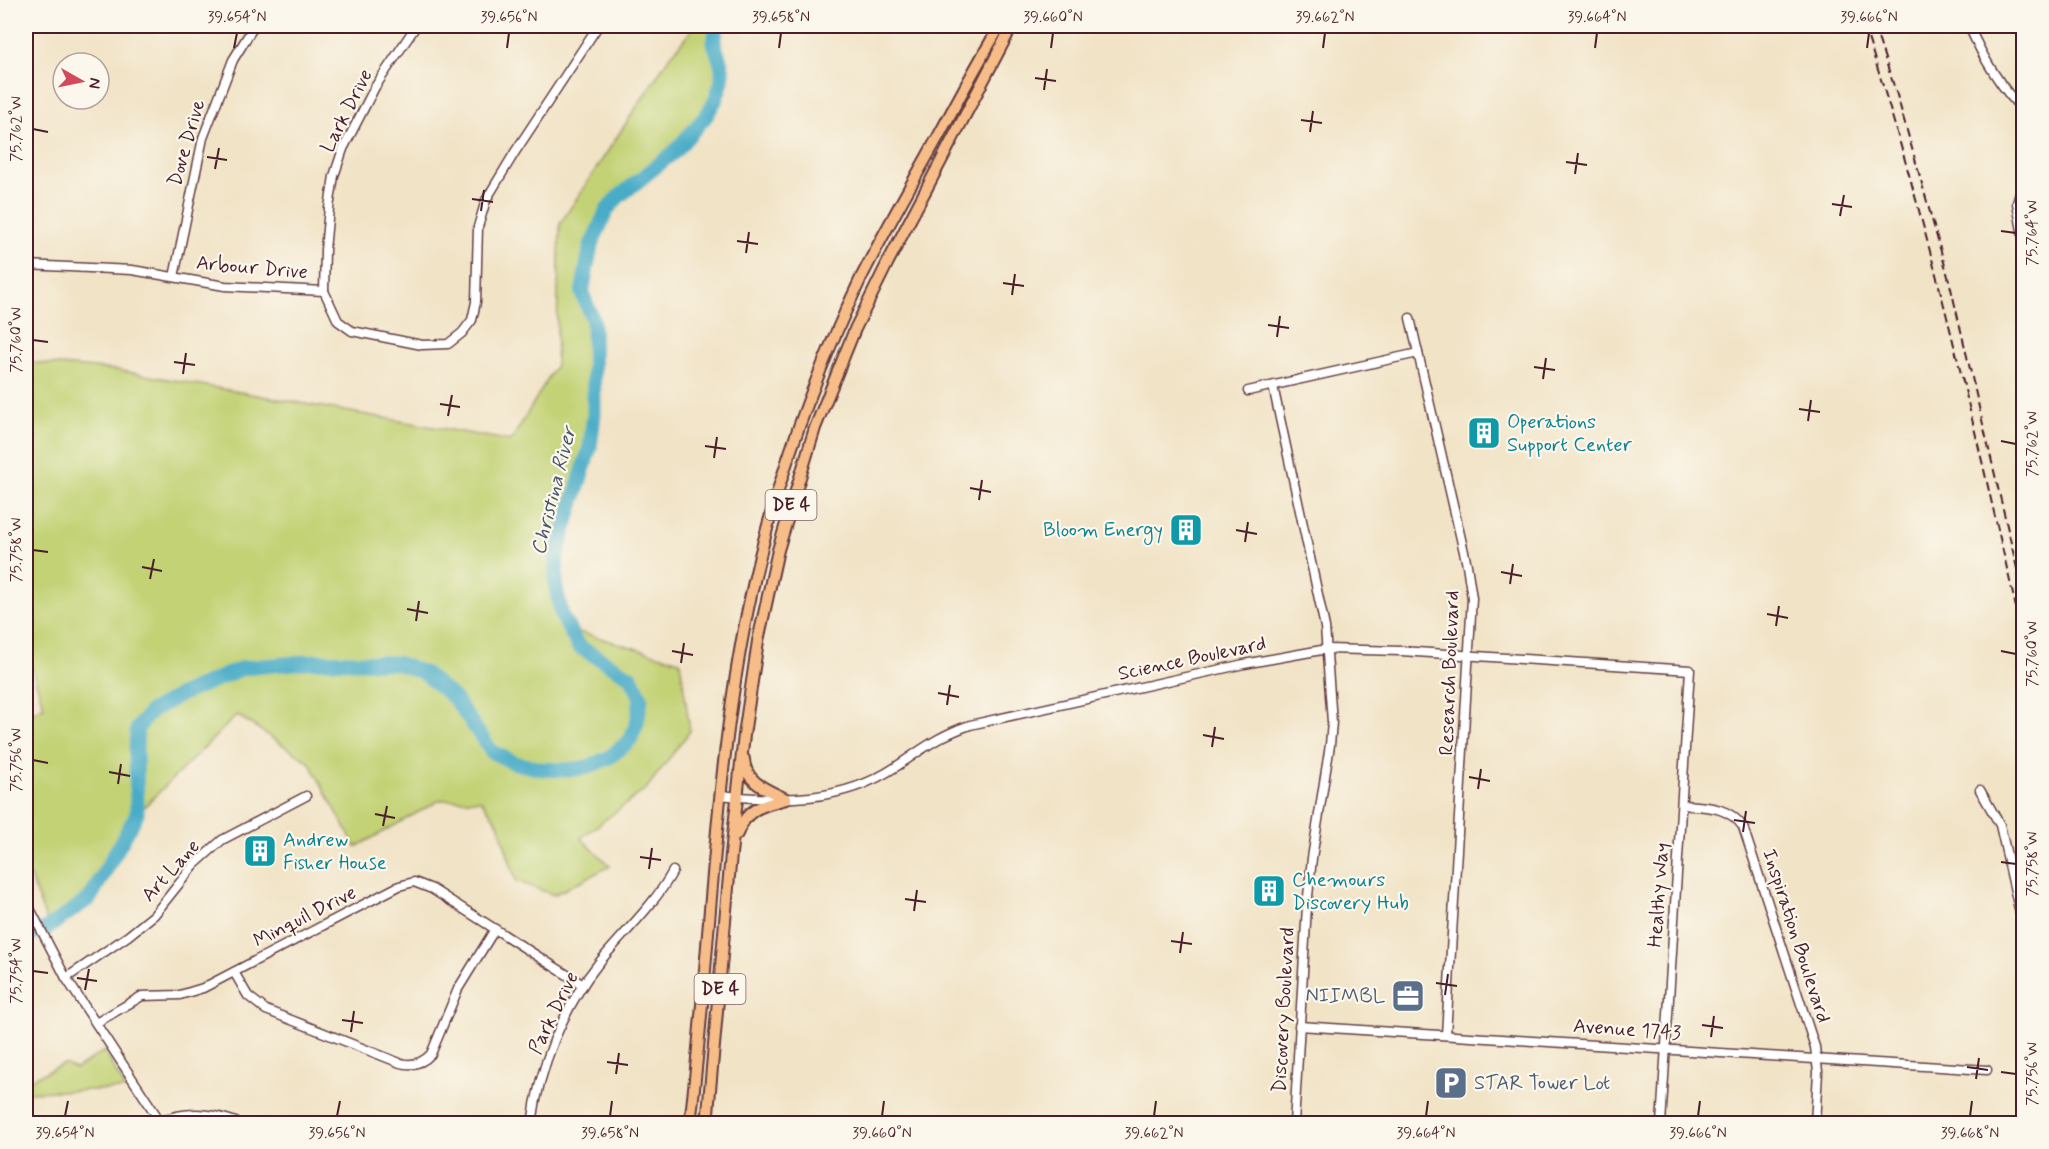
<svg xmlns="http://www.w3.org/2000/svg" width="2049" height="1149" font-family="Mynerve,sans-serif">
	<rect width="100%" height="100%" fill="#fbf7ec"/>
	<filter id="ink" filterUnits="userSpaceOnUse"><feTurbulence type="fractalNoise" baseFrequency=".0167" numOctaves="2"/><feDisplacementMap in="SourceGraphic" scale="12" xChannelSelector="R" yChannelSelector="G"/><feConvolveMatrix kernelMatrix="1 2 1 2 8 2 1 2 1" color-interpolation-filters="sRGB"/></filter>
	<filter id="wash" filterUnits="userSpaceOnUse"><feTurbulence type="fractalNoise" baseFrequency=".008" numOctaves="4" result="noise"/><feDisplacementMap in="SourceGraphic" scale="24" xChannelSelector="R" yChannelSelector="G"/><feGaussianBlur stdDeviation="1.35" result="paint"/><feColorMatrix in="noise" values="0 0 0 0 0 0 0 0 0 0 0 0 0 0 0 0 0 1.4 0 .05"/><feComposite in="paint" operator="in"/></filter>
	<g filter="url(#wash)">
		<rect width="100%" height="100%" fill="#f1e3c6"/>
		<!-- green -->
		<g fill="#c2d275" stroke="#867850" stroke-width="1.5">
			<path d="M695,26H717L714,43L722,67V81L715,101L706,116L674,152L617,198L607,210L591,245L582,293L593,320L594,414L590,447L564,529L556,557L555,572L559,602L568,629L680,661L690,731L646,789L581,838L610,866L554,895L516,881L498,823L481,800H440L356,847L309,762L237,715L137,814L90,898L49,927L26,867V714L44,707L26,651V362L117,370L511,441L556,365L560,224L668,59Z"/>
			<path d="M104,1051L126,1089L26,1092V1081L64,1064L76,1069Z"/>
		</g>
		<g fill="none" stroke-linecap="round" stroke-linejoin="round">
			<!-- river -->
			<path stroke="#48acc7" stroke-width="15" d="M26,936L49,927L90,898L137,814L136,749L137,729L151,711L182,694L243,668L316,661L397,663L424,673L454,698L492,752L515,763L542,769L567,770L588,767L610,757L630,740L637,723L641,698L631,677L578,646L562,616L556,588V557L590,447L594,414L593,320L582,293L591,245L607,210L617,198L674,152L706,116L715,101L722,81V67L714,43L717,26"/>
		</g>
	</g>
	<g filter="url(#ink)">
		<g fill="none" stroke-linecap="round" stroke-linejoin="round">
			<!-- minor casing -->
			<g stroke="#633c42" stroke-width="11">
				<g id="minor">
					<path d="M416,26L375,87L343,149L334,176L329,208L325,250L324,291L338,321L352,331L422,345L448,344L462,333L472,320L476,302L478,227L486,200L515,152L598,26"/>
					<path d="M1969,26C1983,58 1999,86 2024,111"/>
					<path d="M2024,180L2017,203L2024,242"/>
					<path d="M26,265L132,270L225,286L324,291"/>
					<path d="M174,277L203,138L233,60L254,26"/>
					<path d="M1410,318L1467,565L1472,598L1446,1035"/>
					<path d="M1273,386L1325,627L1332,722L1330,745L1312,858L1307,906L1294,1124"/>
					<path d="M1248,391L1418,353"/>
					<path d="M1980,790L2000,825L2024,931"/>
					<path d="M721,795C781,802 842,802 894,768C923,749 936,737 970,725L1244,664L1327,649L1401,651L1690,670L1661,1124"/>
					<path d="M1682,805C1706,807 1729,806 1743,827L1815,1047L1818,1072L1815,1124"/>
					<path d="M26,901L66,978L162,1124"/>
					<path d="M234,972L248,996L266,1010L400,1063C412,1066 422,1064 431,1054L458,989L495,929"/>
					<path d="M66,978L128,936L154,915L194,865L222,840L306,796"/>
					<path d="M96,1023L142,996L180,995L203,988L399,886L414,882L432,889L583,985"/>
					<path d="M1299,1026L1987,1070"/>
					<path d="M160,1121C189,1110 213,1113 241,1124"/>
					<path d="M532,1124C539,1068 563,1008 598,964C623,933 654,906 673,871"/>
				</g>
			</g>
			<!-- major casing -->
			<g stroke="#633c42" stroke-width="14">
				<g id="major">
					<path d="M744,759C745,783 768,790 786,799"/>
					<path d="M737,834C747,808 761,806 786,799"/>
					<path d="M690,1124C711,951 713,775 749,604C772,493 811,383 860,280C884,232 911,185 938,137C958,100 978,62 1000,26"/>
					<path d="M707,1124L731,854L744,735L758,641L778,550L815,428L855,329L888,262L1012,26"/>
				</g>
			</g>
			<!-- minor -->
			<use href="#minor" stroke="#fff" stroke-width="8"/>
			<!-- major -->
			<use href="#major" stroke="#f7bd88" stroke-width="10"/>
			<!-- rail -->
			<g stroke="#4a1f2b" stroke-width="2" stroke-dasharray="9 4.5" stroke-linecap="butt">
				<path d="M1864,26C1930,228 1976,435 2024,642"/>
				<path d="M1874,26L1897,95L1949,280L2024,598"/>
			</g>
		</g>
	</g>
	<!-- ticks -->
	<path fill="none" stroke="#4a1f2b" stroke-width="2" d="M234,48L237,33M507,48L509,33M779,48L781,33M1051,48L1053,33M1323,48L1325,33M1595,48L1597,33M1867,48L1869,33M1035,78L1056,81M1044,90L1047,69M1301,120L1322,123M33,129L48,132M1310,132L1313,111M207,157L227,160M1566,162L1587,165M215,169L219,148M1575,174L1578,153M472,199L493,202M1832,204L1852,207M481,211L484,190M1840,216L1844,195M2001,231L2016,233M737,241L758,244M746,253L749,232M1003,283L1024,286M1012,295L1015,274M1268,325L1289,328M1277,337L1280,316M33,340L48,342M174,362L195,365M1534,367L1555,370M183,374L186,353M1543,379L1546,358M440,404L460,407M1799,409L1820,412M448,416L452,395M1808,421L1811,400M2001,441L2016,444M705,446L726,449M714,458L717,437M970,488L991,492M979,500L982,480M1236,530L1257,534M1245,542L1248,522M33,550L48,552M142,567L162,571M1501,572L1522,576M150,579L154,559M1510,584L1513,564M407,609L428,613M1767,614L1788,618M416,621L419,601M1776,626L1779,606M672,651L693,655M2001,651L2016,654M681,663L684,643M938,693L959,697M947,705L950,685M1203,735L1224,739M1212,747L1215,727M33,760L48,763M109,772L130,776M1469,777L1490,781M118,784L121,764M1478,789L1481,769M375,814L395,818M1734,820L1755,823M383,826L387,806M1743,832L1746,811M640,857L661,860M2001,862L2016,864M649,869L652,848M905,899L926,902M914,911L917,890M1171,941L1192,944M1180,953L1183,932M33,971L48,973M77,978L97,981M1436,983L1457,986M85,990L89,969M1445,995L1448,974M342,1020L363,1023M1702,1025L1723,1028M351,1032L354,1011M1711,1037L1714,1016M607,1062L628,1065M1967,1067L1988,1070M2001,1072L2016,1074M616,1074L619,1053M1976,1079L1979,1058M65,1116L68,1101M337,1116L340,1101M610,1116L612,1101M882,1116L884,1101M1154,1116L1156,1101M1426,1116L1428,1101M1698,1116L1700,1101M1970,1116L1972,1101"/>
	<!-- icons -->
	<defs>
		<g id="building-square" transform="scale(1.725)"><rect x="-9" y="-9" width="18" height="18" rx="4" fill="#0f9aa8" stroke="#fbf7ec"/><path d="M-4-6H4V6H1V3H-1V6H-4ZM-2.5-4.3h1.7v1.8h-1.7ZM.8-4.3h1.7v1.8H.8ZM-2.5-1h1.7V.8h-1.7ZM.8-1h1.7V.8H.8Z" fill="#fff"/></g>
		<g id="office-square" transform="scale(1.725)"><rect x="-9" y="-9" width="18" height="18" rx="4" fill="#5c6f8a" stroke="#fbf7ec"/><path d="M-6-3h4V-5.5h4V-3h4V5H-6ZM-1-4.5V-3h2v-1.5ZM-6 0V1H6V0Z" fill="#fff"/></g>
		<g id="parking-square" transform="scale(1.725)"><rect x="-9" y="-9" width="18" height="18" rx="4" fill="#5c6f8a" stroke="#fbf7ec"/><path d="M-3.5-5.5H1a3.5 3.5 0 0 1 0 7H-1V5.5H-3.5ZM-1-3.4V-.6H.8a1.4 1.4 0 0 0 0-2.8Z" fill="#fff"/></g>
	</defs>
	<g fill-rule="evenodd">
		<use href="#building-square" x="1484" y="433"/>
		<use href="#building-square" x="1186" y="530"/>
		<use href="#building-square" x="260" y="851"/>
		<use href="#building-square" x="1269" y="891"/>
		<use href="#office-square" x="1408" y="996"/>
		<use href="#parking-square" x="1451" y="1083"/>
	</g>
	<g text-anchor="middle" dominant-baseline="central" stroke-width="4.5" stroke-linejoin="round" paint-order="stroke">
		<!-- shield labels -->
		<g fill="#fbf7ec" stroke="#7f6065" stroke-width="1.5">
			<rect x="765.5" y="490" width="51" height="30" rx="4.5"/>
			<rect x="694.5" y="974" width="51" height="30" rx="4.5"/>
		</g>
		<g font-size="18" font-weight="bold" fill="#4a1f2b">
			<text x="791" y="505">DE 4</text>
			<text x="720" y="989">DE 4</text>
		</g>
		<!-- street labels -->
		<g font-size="20" fill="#4a1f2b" stroke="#fbf7ec">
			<text transform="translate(347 111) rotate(-63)">Lark Drive</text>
			<text transform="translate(187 143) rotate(-74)">Dove Drive</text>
			<text transform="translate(252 268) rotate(5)">Arbour Drive</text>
			<text transform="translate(1192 659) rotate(-12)">Science Boulevard</text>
			<text transform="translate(1450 673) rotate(-88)">Research Boulevard</text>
			<text transform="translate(171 871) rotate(-48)">Art Lane</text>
			<text transform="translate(1659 895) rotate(-86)">Healthy Way</text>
			<text transform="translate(305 917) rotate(-27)">Minquil Drive</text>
			<text transform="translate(1796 936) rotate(72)">Inspiration Boulevard</text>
			<text transform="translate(1284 1010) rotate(-87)">Discovery Boulevard</text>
			<text transform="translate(554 1013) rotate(-64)">Park Drive</text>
			<text transform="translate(1627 1030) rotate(4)">Avenue 1743</text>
		</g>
		<!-- culture labels -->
		<g font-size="20" fill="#0d838f" stroke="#fbf7ec" text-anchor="start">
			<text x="1507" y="422">Operations<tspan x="1507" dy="23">Support Center</tspan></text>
			<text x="1163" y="530" text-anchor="end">Bloom Energy</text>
			<text x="283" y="840">Andrew<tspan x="283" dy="23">Fisher House</tspan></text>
			<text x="1292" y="880">Chemours<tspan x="1292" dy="23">Discovery Hub</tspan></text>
		</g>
		<!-- service labels -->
		<g font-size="20" fill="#4e5e75" stroke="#fbf7ec" text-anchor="end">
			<text x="1385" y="996">NIIMBL</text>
			<text x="1474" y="1083" text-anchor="start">STAR Tower Lot</text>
		</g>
		<!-- water labels -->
		<g font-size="21" font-style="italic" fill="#495769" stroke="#fbf7ec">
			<text transform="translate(554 491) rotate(-76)">Christina River</text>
		</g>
	</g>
	<!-- margin -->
	<rect width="2049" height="1149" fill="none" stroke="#fbf7ec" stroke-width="66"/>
	<!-- north arrow -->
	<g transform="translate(81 81) rotate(99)"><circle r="28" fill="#fbf7ec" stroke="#b4a19f" stroke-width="1.5"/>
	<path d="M0-4.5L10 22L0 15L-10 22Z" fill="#d1495b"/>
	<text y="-9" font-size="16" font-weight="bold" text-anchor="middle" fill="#4a1f2b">N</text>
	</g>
	<rect x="33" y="33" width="1983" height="1083" fill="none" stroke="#4a1f2b" stroke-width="2"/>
	<g font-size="15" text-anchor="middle" fill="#4a1f2b">
		<text x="237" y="22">39.654°N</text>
		<text x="509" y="22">39.656°N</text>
		<text x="781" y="22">39.658°N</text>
		<text x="1053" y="22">39.660°N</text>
		<text x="1325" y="22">39.662°N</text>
		<text x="1597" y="22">39.664°N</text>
		<text x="1869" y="22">39.666°N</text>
		<text transform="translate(16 129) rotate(-90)" y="5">75.762°W</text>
		<text transform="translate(2032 233) rotate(-90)" y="5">75.764°W</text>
		<text transform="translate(16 340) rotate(-90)" y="5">75.760°W</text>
		<text transform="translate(2032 444) rotate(-90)" y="5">75.762°W</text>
		<text transform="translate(16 550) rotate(-90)" y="5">75.758°W</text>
		<text transform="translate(2032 654) rotate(-90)" y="5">75.760°W</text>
		<text transform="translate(16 760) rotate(-90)" y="5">75.756°W</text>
		<text transform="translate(2032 864) rotate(-90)" y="5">75.758°W</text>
		<text transform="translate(16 971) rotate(-90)" y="5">75.754°W</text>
		<text transform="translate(2032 1074) rotate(-90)" y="5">75.756°W</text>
		<text x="65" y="1138">39.654°N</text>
		<text x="337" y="1138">39.656°N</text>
		<text x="610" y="1138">39.658°N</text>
		<text x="882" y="1138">39.660°N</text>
		<text x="1154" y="1138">39.662°N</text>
		<text x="1426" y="1138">39.664°N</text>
		<text x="1698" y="1138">39.666°N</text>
		<text x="1970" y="1138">39.668°N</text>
	</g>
</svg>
